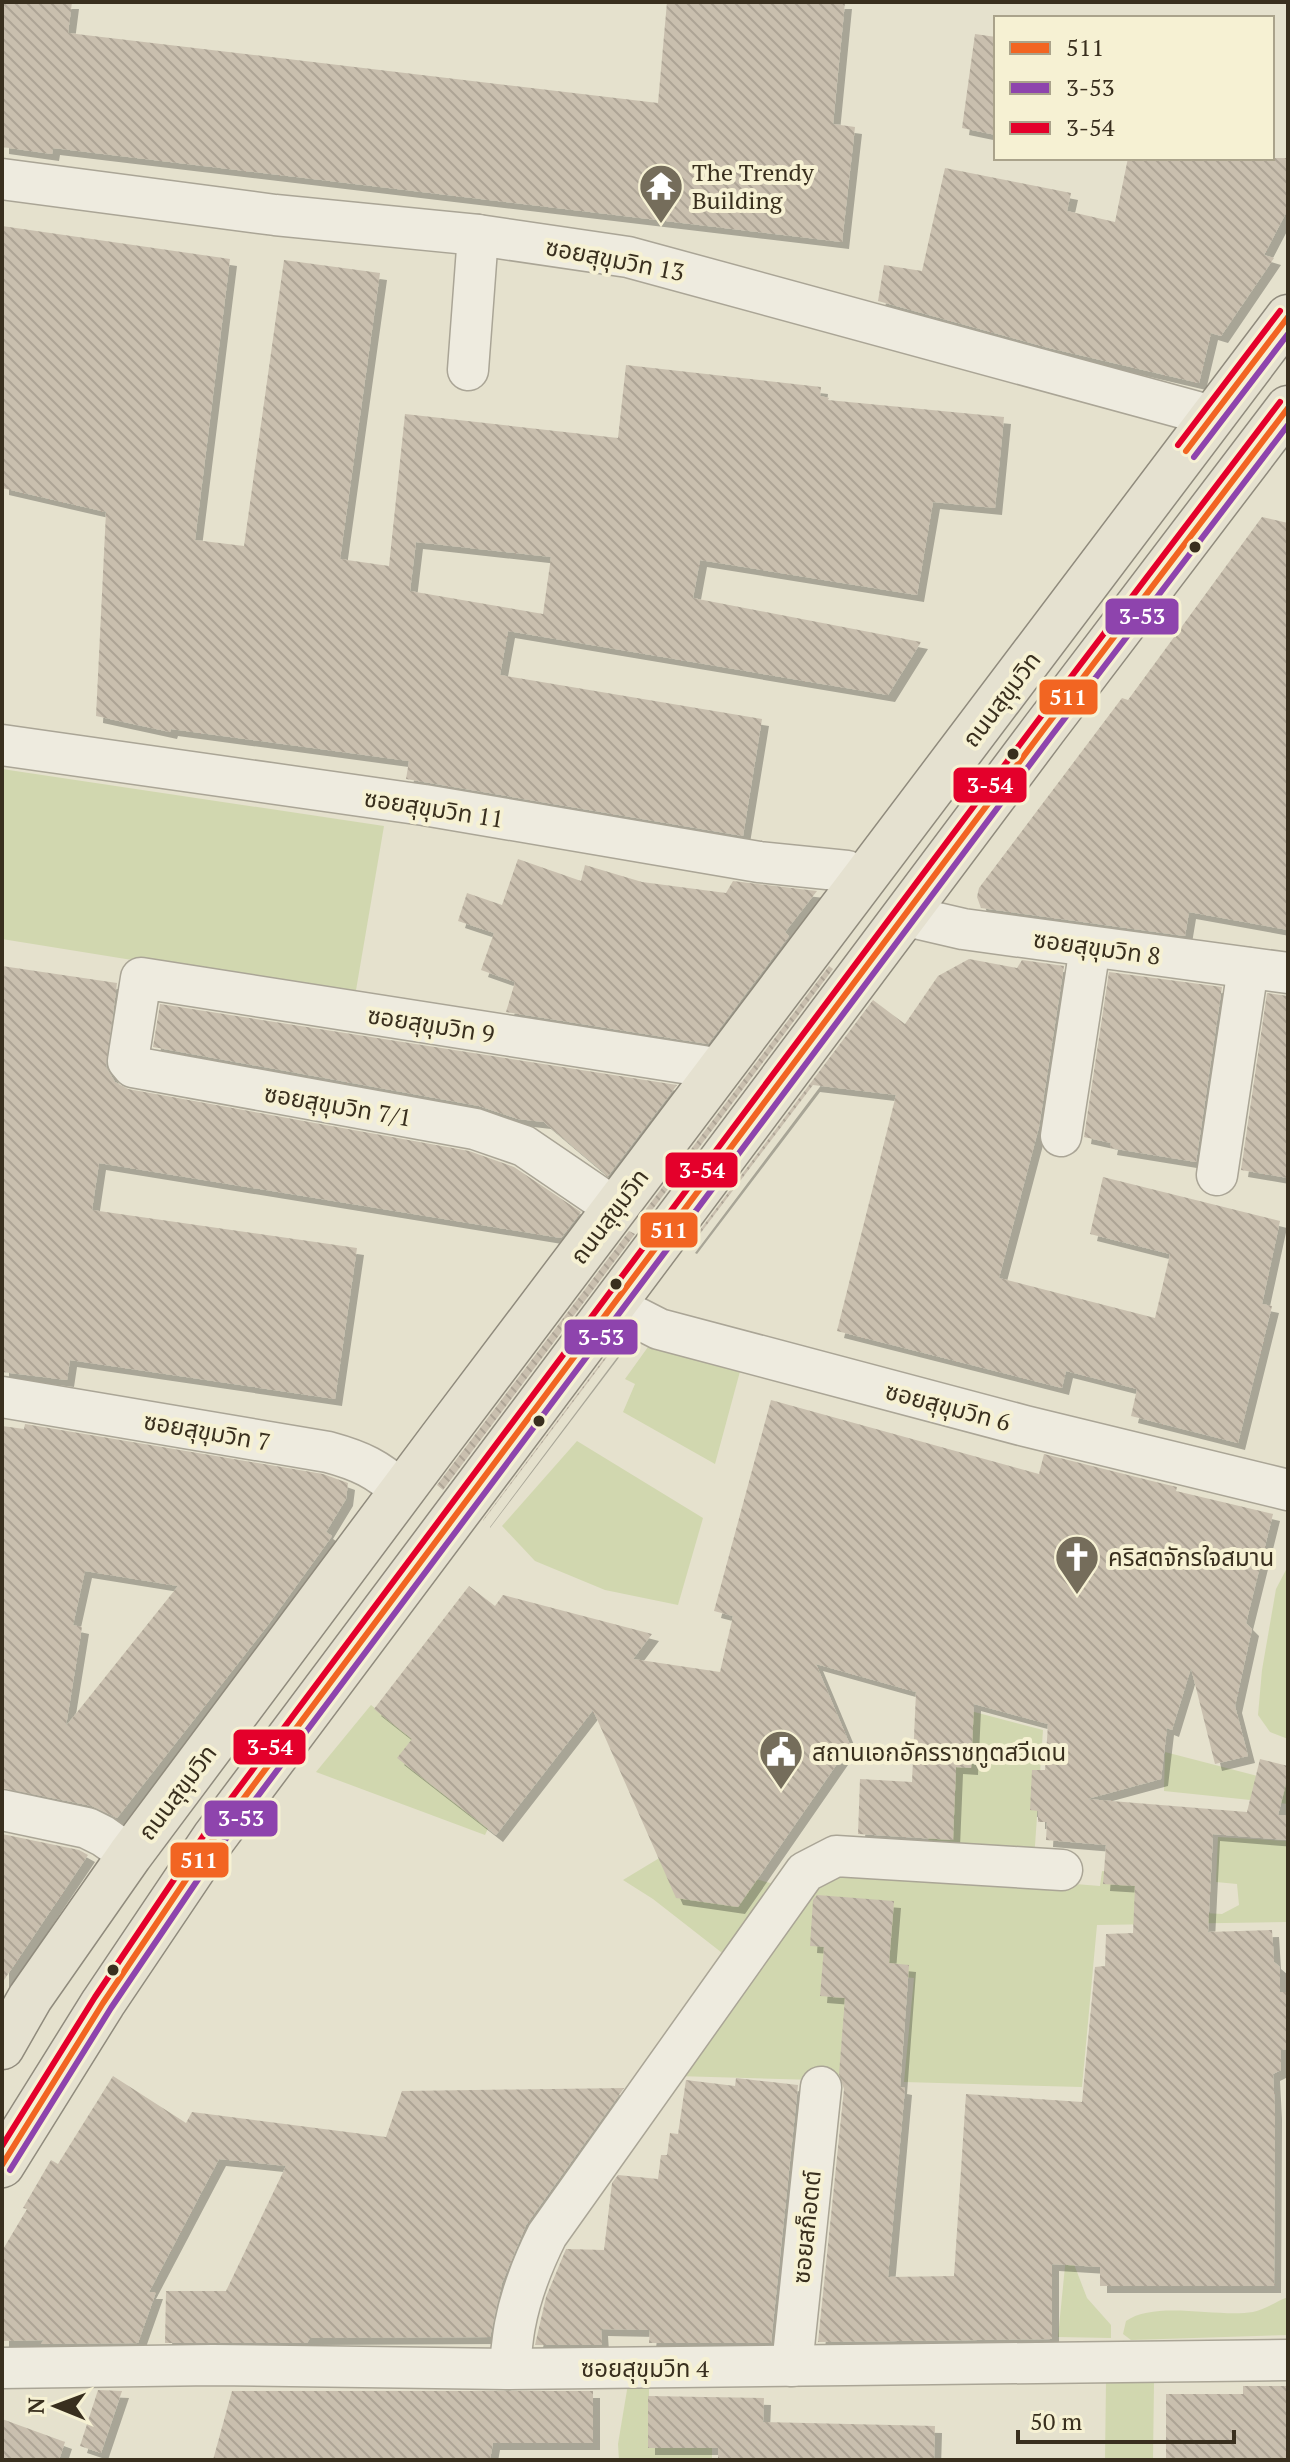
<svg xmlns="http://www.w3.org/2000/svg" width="1290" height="2462" font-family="'PT Serif','Noto Sans Thai',serif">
	<defs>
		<pattern id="building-back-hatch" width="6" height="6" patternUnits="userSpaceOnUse" patternTransform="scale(2)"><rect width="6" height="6" fill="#c9bfae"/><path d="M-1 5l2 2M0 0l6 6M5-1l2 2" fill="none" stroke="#ada495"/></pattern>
		<filter id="shadow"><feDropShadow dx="7" dy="7" stdDeviation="0" flood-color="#0004"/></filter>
	</defs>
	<rect width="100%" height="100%" fill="#e5e1cd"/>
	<!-- green -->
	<g fill="#d1d7af">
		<path d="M2,769L384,826L355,996L2,939Z"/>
		<path d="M653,1340L742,1364L715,1464L623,1412L635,1384L625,1379Z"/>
		<path d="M577,1441L703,1518L678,1605L605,1590L535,1561L502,1526Z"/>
		<path d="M1288,1566V1739L1270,1732L1258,1715L1262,1670L1276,1589Z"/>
		<path d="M944,1704L1043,1730L1034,1860L927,1852Z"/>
		<path d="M371,1705L498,1806L485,1835L316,1772Z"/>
		<path d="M1165,1752L1288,1784V1804L1164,1791Z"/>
		<path d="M1218,1837L1288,1841V1922L1097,1925L1082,2087L904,2082L914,1978L861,1973L851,2081L676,2076L806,1891L841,1865L1100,1886L1102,1871L1139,1873L1137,1909L1222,1914L1239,1905L1237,1884L1216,1882Z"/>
		<path d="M666,1854L777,1885L726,1956L653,1899L623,1880Z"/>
		<path d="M1067,2246L1087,2298L1111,2325V2338L1058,2337Z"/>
		<path d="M1288,2297V2335L1131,2340L1123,2334L1126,2321C1156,2300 1218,2318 1253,2312C1264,2310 1277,2301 1288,2297Z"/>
		<path d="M1106,2381L1154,2382L1153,2460H1105Z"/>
		<path d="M628,2384L649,2387V2448L712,2445V2460H619L618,2444Z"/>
	</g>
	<!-- building -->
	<g fill="url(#building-back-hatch)" fill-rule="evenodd" filter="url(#shadow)">
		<path d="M2,2H72L68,33L658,103L667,2H845L833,124L855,127L842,242L53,148L52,154L2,147Z"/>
		<path d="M975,34L996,37V135L962,128Z"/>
		<path d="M1128,158H1288V209L1264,255L1274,258L1221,336L1211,333L1199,383L1049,348L878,301L884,265L922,271L945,168L1071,193L1067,211L1115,222Z"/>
		<path d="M2,226L230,259L195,540L244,546L284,260L380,273L340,559L389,566L405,414L618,438L626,365L821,387L820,396L829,398L828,400L1004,417L995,508L933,502L917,595L700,560L693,598L921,642L888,695L508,631L500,675L762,719L743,836L406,779L409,761L171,729L170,732L96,716L106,512L2,488ZM416,542L551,557L543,614L410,591Z"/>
		<path d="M1262,517L1288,523V930L1189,912L1185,936L981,908L977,897L979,888L1122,698L1128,700Z"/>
		<path d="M518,859L581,881L585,865L642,882L726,893L733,881L817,891L785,932L789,936L708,1044L506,1012L515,982L481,970L494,933L458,921L467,893L502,905Z"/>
		<path d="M969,959L1017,968L1022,960L1064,966L1039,1127L999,1278L1155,1318L1170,1254L1090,1234L1103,1177L1280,1221L1262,1304L1272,1306L1238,1443L1131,1416L1137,1389L1066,1371L1062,1388L837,1331L896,1095L813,1085L690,1247L688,1246L873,1000L905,1024L938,976Z"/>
		<path d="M2,966L117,983L106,1067L115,1082L128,1089L469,1151L514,1167L581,1212L561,1238L99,1163L92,1210L357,1248L335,1399L70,1360L67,1380L2,1372Z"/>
		<path d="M829,966L833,969L650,1213L646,1209Z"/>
		<path d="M1109,972L1222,987L1196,1162L1110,1148L1111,1143L1084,1137Z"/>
		<path d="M1267,993L1288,996V1178L1241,1170Z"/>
		<path d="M160,1004L677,1085L608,1176L544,1122L518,1119L479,1106L153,1047Z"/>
		<path d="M629,1231L635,1234L443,1490L437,1485Z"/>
		<path d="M621,1336H623L483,1521V1520Z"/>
		<path d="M771,1400L1039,1474L1044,1454L1160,1483L1177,1487L1176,1491L1273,1514L1246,1623L1252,1629L1235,1706L1248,1756L1215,1764L1191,1668L1172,1730L1167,1728L1161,1779L1087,1799L1247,1812L1260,1759L1288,1766V1776L1278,1815H1288V1840L1213,1834L1208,1932L1272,1930L1274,1962L1280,1967V1992H1286L1287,2049L1281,2050V2070L1273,2074L1275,2112L1274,2286H1100V2267L1052,2264V2339L818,2342L844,2089L839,2074L845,1998L820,1996L824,1947L810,1946L813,1900L817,1895L894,1901L889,1963L909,1965L900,2087L905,2088L888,2277L954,2276L966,2094L1082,2102L1095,1967L1105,1966L1106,1934L1133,1933L1135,1886L1103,1884L1106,1845L1046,1840L1047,1822H1038V1811L1030,1810L1032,1770H1045L1048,1724L974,1704L971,1768L956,1767L953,1840L858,1834L860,1779L912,1782L916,1692L816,1664L850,1745L738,1907L676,1898L593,1710L496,1835L397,1758L412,1739L374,1709L469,1586L495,1606L503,1595L652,1634L633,1659L720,1672L733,1616L714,1611Z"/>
		<path d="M25,1424L323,1474L348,1483L346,1499L326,1532L332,1536L268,1625L117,1818L92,1806L2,1788V1426L24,1429ZM85,1571L178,1586L66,1726L82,1627L73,1625Z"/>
		<path d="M2,1834L79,1850L88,1855L2,1983Z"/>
		<path d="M113,2076L186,2123L192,2112L386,2137L402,2091L624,2088L526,2225L502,2283L490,2337L310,2338L307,2343H165L166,2291H226L286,2166L219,2159L149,2292H156L138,2343L41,2344L44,2340L2,2341V2251L27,2209L23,2208L51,2160L58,2164Z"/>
		<path d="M736,2078L798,2085L771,2343H649L650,2330L601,2329L602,2345H535L546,2297L566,2249L604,2250L612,2183L618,2175L658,2179L661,2155H667L670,2133L678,2134L686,2080L735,2086Z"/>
		<path d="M1243,2386H1288V2460H1166V2394H1243Z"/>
		<path d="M98,2390L122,2391L101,2453L80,2446Z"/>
		<path d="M232,2391H593V2443H493L490,2460H213Z"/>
		<path d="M648,2396L764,2398L763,2422L935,2426L934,2460H718V2448H648Z"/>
		<path d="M2,2419L65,2442L59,2460H2Z"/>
	</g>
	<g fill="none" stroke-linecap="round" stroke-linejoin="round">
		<!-- minor casing -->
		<g stroke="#aaa596" stroke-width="43">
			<g id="minor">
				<path d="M2,179L275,215L478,235L628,257L1212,416"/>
				<path d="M468,370L478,235"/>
				<path d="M2,745L424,805L759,862L847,871L863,882"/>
				<path d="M907,916L963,929L1288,973"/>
				<path d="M1061,1136L1090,947"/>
				<path d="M1217,1175L1248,968"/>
				<path d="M615,1208L524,1146L475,1129L133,1067L128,1061L129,1054L141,978L722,1069"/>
				<path d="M614,1306L659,1329L1025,1426L1288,1490"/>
				<path d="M2,1397L328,1452C361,1461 377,1469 402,1491"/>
				<path d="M2,1810L87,1828L103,1836L130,1855"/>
				<path d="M792,2366L821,2087"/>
				<path d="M2,2368L213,2365L508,2369L1288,2360"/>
				<path d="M508,2369C512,2354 512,2340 515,2325C521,2293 533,2263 547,2235L805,1872L836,1856L1062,1870"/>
			</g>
		</g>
		<!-- major casing -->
		<g stroke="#908b7d" stroke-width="47">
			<g id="major">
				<path d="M2,2047L30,1998L130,1855L440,1440L1288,317"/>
				<path d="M2,2165L103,2003L214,1838L1044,729L1288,408"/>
			</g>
		</g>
		<!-- minor -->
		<use href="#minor" stroke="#eeebdf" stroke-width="40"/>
		<!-- major -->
		<use href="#major" stroke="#e5e1d0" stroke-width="44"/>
		<!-- bus-1 casing -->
		<g stroke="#f6f1d3" stroke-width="12">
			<g id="bus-1">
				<path d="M1186,451L1288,317"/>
				<path d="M2,2165L103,2003L214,1838L1044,729L1288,408"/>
			</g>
		</g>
		<!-- bus-2 casing -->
		<g stroke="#f6f1d3" stroke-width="12">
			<g id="bus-2">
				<path d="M1194,457L1288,334"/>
				<path d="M10,2170L111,2008L222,1844L1052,735L1288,425"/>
			</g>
		</g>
		<!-- bus-3 casing -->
		<g stroke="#f6f1d3" stroke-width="12">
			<g id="bus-3">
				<path d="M1178,445L1280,311"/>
				<path d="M2,2146L95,1997L206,1832L1036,723L1280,402"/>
			</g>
		</g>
		<!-- bus-1 -->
		<use href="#bus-1" stroke="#f26522" stroke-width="6"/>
		<!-- bus-2 -->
		<use href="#bus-2" stroke="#8e44ad" stroke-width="6"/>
		<!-- bus-3 -->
		<use href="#bus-3" stroke="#e4002b" stroke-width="6"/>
	</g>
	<!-- icons -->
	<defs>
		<g id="temple-pin" transform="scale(2.3)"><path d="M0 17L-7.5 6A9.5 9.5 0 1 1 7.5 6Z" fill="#756d5b" stroke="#f6f1d3"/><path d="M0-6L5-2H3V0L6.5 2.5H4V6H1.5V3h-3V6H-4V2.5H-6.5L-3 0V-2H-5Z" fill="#fff"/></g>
		<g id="church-pin" transform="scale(2.3)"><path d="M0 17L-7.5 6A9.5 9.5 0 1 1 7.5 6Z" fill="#756d5b" stroke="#f6f1d3"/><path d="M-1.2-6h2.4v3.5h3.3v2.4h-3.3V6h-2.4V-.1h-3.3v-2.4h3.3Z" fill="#fff"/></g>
		<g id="civic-pin" transform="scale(2.3)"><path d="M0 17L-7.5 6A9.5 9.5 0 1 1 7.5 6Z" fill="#756d5b" stroke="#f6f1d3"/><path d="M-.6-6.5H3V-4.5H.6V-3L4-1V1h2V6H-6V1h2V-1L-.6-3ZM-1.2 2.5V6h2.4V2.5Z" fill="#fff"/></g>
	</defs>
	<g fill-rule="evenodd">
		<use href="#temple-pin" x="661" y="186"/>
		<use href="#church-pin" x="1077" y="1557"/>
		<use href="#civic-pin" x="781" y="1752"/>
	</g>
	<!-- markers -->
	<g fill="#392f1e" stroke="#f6f1d3" stroke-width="3">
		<circle cx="1195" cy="547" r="7"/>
		<circle cx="1013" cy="754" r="7"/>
		<circle cx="616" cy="1284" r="7"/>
		<circle cx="539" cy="1421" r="7"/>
		<circle cx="113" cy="1970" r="7"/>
	</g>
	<g text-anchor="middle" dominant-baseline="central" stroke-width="8" stroke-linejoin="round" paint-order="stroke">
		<!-- poi labels -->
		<g font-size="24" fill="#392f1e" stroke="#f6f1d3" text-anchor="start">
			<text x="692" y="172">The Trendy<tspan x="692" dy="28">Building</tspan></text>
			<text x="1108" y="1557">คริสตจักรใจสมาน</text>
			<text x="812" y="1752">สถานเอกอัครราชทูตสวีเดน</text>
		</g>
		<!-- street labels -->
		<g font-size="24" fill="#392f1e" stroke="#f6f1d3">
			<text transform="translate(615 259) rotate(11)">ซอยสุขุมวิท 13</text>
			<text transform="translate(1001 699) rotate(-53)">ถนนสุขุมวิท</text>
			<text transform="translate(434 808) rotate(9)">ซอยสุขุมวิท 11</text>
			<text transform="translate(1097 947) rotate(8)">ซอยสุขุมวิท 8</text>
			<text transform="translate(431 1024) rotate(9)">ซอยสุขุมวิท 9</text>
			<text transform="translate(338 1105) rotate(10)">ซอยสุขุมวิท 7/1</text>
			<text transform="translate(609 1216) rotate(-53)">ถนนสุขุมวิท</text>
			<text transform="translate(948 1406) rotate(15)">ซอยสุขุมวิท 6</text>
			<text transform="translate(207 1431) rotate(10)">ซอยสุขุมวิท 7</text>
			<text transform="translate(177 1792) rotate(-53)">ถนนสุขุมวิท</text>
			<text transform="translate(806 2227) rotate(-84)">ซอยสก็อตต์</text>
			<text x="645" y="2368">ซอยสุขุมวิท 4</text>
		</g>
	</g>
	<g stroke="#f6f1d3" stroke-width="3">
		<rect x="1104" y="597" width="76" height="39" rx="8" fill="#8e44ad"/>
		<rect x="1038" y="678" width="61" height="38" rx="8" fill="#f26522"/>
		<rect x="952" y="766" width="76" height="38" rx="8" fill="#e4002b"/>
		<rect x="664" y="1151" width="75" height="38" rx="8" fill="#e4002b"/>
		<rect x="639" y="1211" width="60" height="38" rx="8" fill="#f26522"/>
		<rect x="563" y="1318" width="76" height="38" rx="8" fill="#8e44ad"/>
		<rect x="232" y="1728" width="75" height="38" rx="8" fill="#e4002b"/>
		<rect x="203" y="1799" width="76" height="39" rx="8" fill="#8e44ad"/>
		<rect x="169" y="1841" width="61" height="38" rx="8" fill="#f26522"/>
	</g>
	<g font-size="22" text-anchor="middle" font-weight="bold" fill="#fff">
		<text x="1142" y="624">3-53</text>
		<text x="1068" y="705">511</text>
		<text x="990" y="793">3-54</text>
		<text x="702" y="1178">3-54</text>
		<text x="669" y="1238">511</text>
		<text x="601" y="1345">3-53</text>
		<text x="270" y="1755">3-54</text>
		<text x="241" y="1826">3-53</text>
		<text x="199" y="1868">511</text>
	</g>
	<!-- border -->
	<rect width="1290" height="2462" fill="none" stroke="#392f1e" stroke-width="8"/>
	<!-- legend -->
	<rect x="994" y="16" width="280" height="144" fill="#f6f1d3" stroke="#aaa38b" stroke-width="2"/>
	<rect x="1010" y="42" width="40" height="12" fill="#f26522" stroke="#aaa38b" stroke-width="2"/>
	<text x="1066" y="56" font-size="24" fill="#392f1e">511</text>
	<rect x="1010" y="82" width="40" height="12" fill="#8e44ad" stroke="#aaa38b" stroke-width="2"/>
	<text x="1066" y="96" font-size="24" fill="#392f1e">3-53</text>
	<rect x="1010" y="122" width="40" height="12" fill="#e4002b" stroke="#aaa38b" stroke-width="2"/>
	<text x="1066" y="136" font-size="24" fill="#392f1e">3-54</text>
	<!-- north arrow -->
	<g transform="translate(56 2406) rotate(271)" stroke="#f6f1d3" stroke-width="6" paint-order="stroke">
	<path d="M0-6L14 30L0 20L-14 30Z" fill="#392f1e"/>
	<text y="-12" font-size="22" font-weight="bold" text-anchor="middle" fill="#392f1e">N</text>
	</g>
	<!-- scale -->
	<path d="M1018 2430v12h216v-12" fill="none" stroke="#392f1e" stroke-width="4"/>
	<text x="1030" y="2430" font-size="24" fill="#392f1e" stroke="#f6f1d3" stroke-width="6" paint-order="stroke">50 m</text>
</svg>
